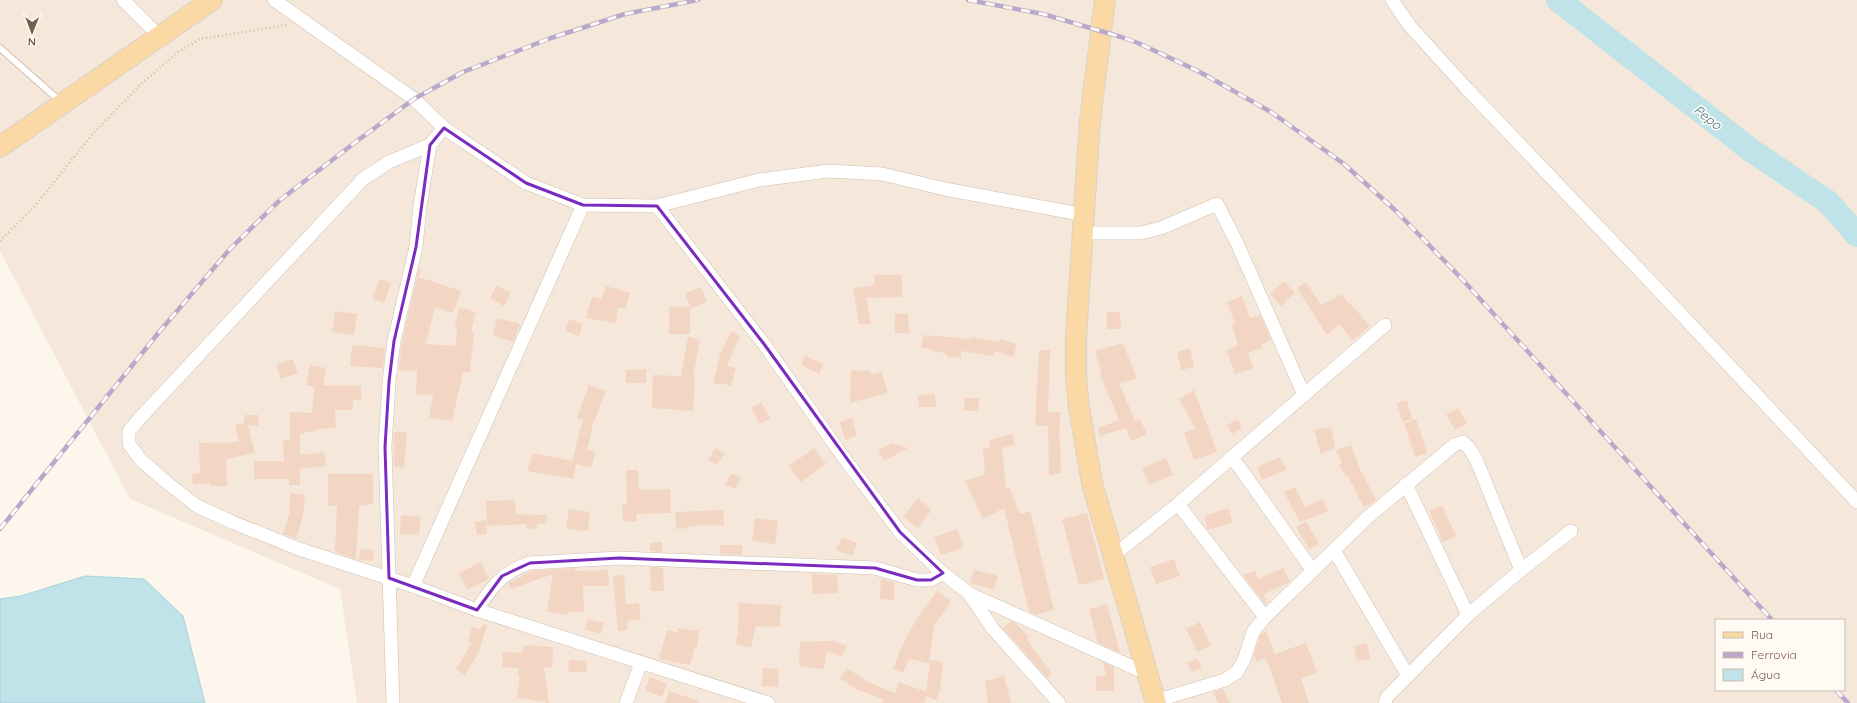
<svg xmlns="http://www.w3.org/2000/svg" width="1857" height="703" font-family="Quicksand,sans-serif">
	<rect width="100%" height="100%" fill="#fdf6ec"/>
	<!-- residential -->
	<path fill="#f5e8da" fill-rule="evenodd" d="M0,0H1857V703H357L340,589L130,499L0,251ZM1716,620H1844V690H1716Z"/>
	<!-- water -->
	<path fill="#bfe3e8" stroke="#a5d3da" d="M85,576L144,579L183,616L205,703H0V599L21,596Z"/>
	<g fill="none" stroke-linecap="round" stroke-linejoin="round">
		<!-- river -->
		<path stroke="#bfe3e8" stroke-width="24" d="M1558,0L1752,151L1828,202L1857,235"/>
	</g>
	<!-- building -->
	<g fill="#f3d5c3">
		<path d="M419,268L421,269L419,277L461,291L453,313L435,307L426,344L456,346L457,327L455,326L459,307L476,312L471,332H474L470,373L463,372L452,421L429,418L433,395L416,394L417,371L399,370L402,342Z"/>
		<path d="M874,275H902V297L866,298L871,324H859L853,288L874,285Z"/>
		<path d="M380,279L391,283L384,303L372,299Z"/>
		<path d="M1284,281L1295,293L1281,306L1270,294Z"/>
		<path d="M1306,282L1321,305L1342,294L1348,303L1349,302L1370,326L1353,340L1339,324L1327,335L1297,288Z"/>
		<path d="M497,285L511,293L504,306L490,298Z"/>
		<path d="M606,286L630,293L625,309L618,307L616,323L586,318L592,297L601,299Z"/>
		<path d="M701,287L707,302L691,308L685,293Z"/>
		<path d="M1242,296L1250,318L1260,315L1271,340L1261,344L1263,348L1248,353L1253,368L1235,374L1227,350L1238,346L1232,324H1235L1227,302Z"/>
		<path d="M690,306V334H669V307Z"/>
		<path d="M335,311L357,314L354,335L332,332Z"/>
		<path d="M1107,312H1120L1121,329H1107Z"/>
		<path d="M895,314H908L909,333H895Z"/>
		<path d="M497,318L520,324L513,342L493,336Z"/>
		<path d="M569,319L583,324L579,336L565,331Z"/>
		<path d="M731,331L740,336L727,365L736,368L731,386L720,383L719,385L713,383L720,355Z"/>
		<path d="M924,335L971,339V337L1000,342V339L1017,344L1013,357L994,351L993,356L961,351V358L946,357L947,354L921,347Z"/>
		<path d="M688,337L700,340L693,377H695L693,411L652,408L653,375L681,376Z"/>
		<path d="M1123,343L1137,379L1119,383L1135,421L1140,419L1147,434L1131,441L1126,428L1100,436L1098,428L1119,420L1100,375H1102L1095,351Z"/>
		<path d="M352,345L385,348L383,368L350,366Z"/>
		<path d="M1190,348L1194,367L1181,370L1177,352Z"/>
		<path d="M1039,350H1050L1048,412H1060L1059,439H1060L1061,473L1049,476L1048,426H1035Z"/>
		<path d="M805,356L823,364L819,374L801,365Z"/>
		<path d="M293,359L298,373L281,379L276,365Z"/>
		<path d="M310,365L326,368L323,385L361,386V401L353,400V410H335L336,428L319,429L300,434V455L324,452L326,466L300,469V485H289V479H254V461H284L283,440H290V412L312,413L314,387L306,385Z"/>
		<path d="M646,369V383H626V370Z"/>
		<path d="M851,370L870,371L871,375L882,372L888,393L850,403Z"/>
		<path d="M589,385L606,391L593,424L587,450L596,452L591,468L576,464L573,479L527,471L533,453L572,461L583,420L577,418Z"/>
		<path d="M1194,390L1217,452L1194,460L1184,433L1196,429L1179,399Z"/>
		<path d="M935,394L936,407H919L918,395Z"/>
		<path d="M965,398H979V411H964Z"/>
		<path d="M1407,400L1412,419L1402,422L1397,403Z"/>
		<path d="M761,402L770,418L760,424L751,408Z"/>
		<path d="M1458,408L1467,423L1455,430L1446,415Z"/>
		<path d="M245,415H259L258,426L248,425L255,453L226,459L227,486H210L209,483L193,485L192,474L200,473L199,443L239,442L235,425L244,423Z"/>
		<path d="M852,418L857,436L845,440L840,422Z"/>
		<path d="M1238,419L1242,428L1232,434L1227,425Z"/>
		<path d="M1416,419L1427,453L1415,457L1404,423Z"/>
		<path d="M1331,427L1335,448L1321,454L1314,430Z"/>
		<path d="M394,432H407L404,468L394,467Z"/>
		<path d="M1012,434L1015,445L1002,448L1006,488L1009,487L1020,514L1030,511L1054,610L1035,615L1029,612L1004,508L983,519L965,481L985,474L983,448L990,447L989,440Z"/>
		<path d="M892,443L908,448L884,461L878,450Z"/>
		<path d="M1351,445L1360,469L1376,500L1364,508L1348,476L1346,477L1339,465L1342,463L1336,450Z"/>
		<path d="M716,448L725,454L716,465L708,459Z"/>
		<path d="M814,448L826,464L801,482L789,466Z"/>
		<path d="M1280,457L1286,470L1262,480L1257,467Z"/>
		<path d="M1166,458L1173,475L1149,485L1142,468Z"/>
		<path d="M626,470H638L639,490L670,489L671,513L636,514L637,521L623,522L622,504H627Z"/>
		<path d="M731,473L741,478L735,489L725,485Z"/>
		<path d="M328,474H373V504L359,506L356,559L335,552L337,506H328Z"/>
		<path d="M1295,487L1305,507L1323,499L1328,511L1300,522L1284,492Z"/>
		<path d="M291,493L305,495L303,515L296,539L283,534L291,509L289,508Z"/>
		<path d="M918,498L930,508V512L918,528L903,517Z"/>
		<path d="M515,500L516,514L547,515V523L537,524V529L526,528V524L487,526L486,501Z"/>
		<path d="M1442,506L1456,536L1443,542L1429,511Z"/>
		<path d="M1228,508L1233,522L1208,530L1204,516Z"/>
		<path d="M569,509L590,512L588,531L566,529Z"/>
		<path d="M723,510L724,525L689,526V528L676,529L675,512Z"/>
		<path d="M1087,513L1104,579L1079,585L1062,519Z"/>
		<path d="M401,515L421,517L419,535L400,534Z"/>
		<path d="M755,518L778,521L775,544L752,541Z"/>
		<path d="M486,520L487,534L477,535L475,522Z"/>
		<path d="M1306,521L1319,544L1309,549L1296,527Z"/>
		<path d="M957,529L964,547L941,555L934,537Z"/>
		<path d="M842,537L857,543L852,556L836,550Z"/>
		<path d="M662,542V552L650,551V543Z"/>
		<path d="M720,545H742V555L720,554Z"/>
		<path d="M360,549L374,550L373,561L359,560Z"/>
		<path d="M1174,559L1180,576L1156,584L1150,567Z"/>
		<path d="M481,562L489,579L467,590L459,573Z"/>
		<path d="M650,567L663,568L664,591H651Z"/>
		<path d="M575,568V571L608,570L609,586H583L584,612H568L567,615L547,612L553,574L511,589L508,583L532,571Z"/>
		<path d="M1283,568L1290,582L1264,594L1267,604L1266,605L1243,575L1255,571L1258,579Z"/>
		<path d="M974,570L998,576L994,590L970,583Z"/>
		<path d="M812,574L837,575L838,593L813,594Z"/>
		<path d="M624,575L626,604L639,603L641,619L627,621V630L618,631L613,576Z"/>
		<path d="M881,578L894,582V600L880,599Z"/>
		<path d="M937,591L951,601L934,626L929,663L909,659L903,673L893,669L901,648L917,618Z"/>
		<path d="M739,603L781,605L780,627L756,626L751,648L735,644L738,633Z"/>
		<path d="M1107,604L1120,653L1098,643L1089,609Z"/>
		<path d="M588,619L604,623L601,634L585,630Z"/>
		<path d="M1011,621L1017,624L1029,637L1027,640L1052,674L1047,678L1003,628Z"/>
		<path d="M1200,622L1211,645L1197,652L1186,629Z"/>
		<path d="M484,624L487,625L478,654L465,675L456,669L472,643L468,642L472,627L480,629Z"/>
		<path d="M678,628L699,631L697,647L695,646L690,665L659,659L667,630L678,632Z"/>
		<path d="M1266,631L1275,654L1306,643L1317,673L1301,678L1309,703H1282L1266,658L1257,662L1254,655L1260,636Z"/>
		<path d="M825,641H833L847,646L842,657L827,651L824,669L799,666L800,642Z"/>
		<path d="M1367,643L1370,659L1357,661L1354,646Z"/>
		<path d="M524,645L553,647L552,668L544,667L549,703L517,697L520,677L518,676L519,668L502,667L503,652L523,653Z"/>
		<path d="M1197,658L1202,668L1192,672L1187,663Z"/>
		<path d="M569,660L587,661V672H568Z"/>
		<path d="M930,660L943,662L940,690L936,700L926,696Z"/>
		<path d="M1103,662L1114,667V691H1096V676H1106Z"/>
		<path d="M763,668L779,669L778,687L762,686Z"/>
		<path d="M847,668L868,682L895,693L899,682L927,692L924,703H882L883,699L855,689L840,678Z"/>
		<path d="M1004,676L1011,703H988L985,681Z"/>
		<path d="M650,677L667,684L662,697L645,690Z"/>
		<path d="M1223,689L1230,703H1218L1213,692Z"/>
		<path d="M669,691L699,701V703H665Z"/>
	</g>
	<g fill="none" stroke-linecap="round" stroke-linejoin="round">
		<!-- service casing -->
		<g stroke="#d1beb0" stroke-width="8">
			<path id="service" d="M0,48L61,102"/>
		</g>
		<!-- minor casing -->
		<g stroke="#d1beb0" stroke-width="14">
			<g id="minor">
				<path d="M123,0L160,37"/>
				<path d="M274,0L414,99L444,128L526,183L583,205L657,206L759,180L828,171L882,174L945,189L1085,215"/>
				<path d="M1392,0L1409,25L1467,89L1648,279L1857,502"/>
				<path d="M430,145L389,162L363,179L140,418L129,431V444L141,460L165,481L197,506L232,522L299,549L413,586L477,610L768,703"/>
				<path d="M657,206L764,344L844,458L900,532L940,571L970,594L1148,674"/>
				<path d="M1083,233H1141L1161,228L1217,204L1237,243L1304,395"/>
				<path d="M1232,457L1313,571"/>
				<path d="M1406,484L1468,615"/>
				<path d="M1178,504L1265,617"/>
				<path d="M1334,550L1408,676"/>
				<path d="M1114,555L1178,504L1385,325"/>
				<path d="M413,586L583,205"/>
				<path d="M970,595L993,629L1059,703"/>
				<path d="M477,610C491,587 504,571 530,563L619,558L875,568L917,580H931L943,573"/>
				<path d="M1155,701L1225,680L1237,672L1244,660L1253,632L1265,617L1367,518L1454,445L1463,442L1469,448L1476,459L1521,570"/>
				<path d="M393,703L385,447L389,382L394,341L416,247L420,206L430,145L444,128"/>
				<path d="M626,703L641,663"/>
				<path d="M1385,703L1387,697L1468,615L1521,570L1571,531"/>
			</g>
		</g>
		<!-- primary casing -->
		<g stroke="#dad1cd" stroke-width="22">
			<g id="primary">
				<path d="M1105,0L1090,120L1076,337V378L1079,407L1092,483L1156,703"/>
				<path d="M0,147L212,0"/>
			</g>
		</g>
		<!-- path -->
		<path stroke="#d9b8a5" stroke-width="2.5" stroke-dasharray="1 3" stroke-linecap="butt" d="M0,241L34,207L91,136L140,85L178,52L200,39L287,25"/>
		<!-- service -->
		<use href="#service" stroke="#fff" stroke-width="6"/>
		<!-- minor -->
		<use href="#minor" stroke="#fff" stroke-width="13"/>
		<!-- primary -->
		<use href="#primary" stroke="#fbd9a5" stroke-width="20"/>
		<!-- rail casing -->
		<g stroke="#b9a8c9" stroke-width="4.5">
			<g id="rail">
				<path d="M968,0L1043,14L1121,37L1138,43L1198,71L1271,112L1344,164L1395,210L1461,278L1772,620"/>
				<path d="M0,529L160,331L230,249L280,200L357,141L414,99L463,72L551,38L625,14L698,0"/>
				<path d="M1836,690L1848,703"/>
			</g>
		</g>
		<!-- rail -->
		<use href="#rail" stroke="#fffaf3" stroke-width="3" stroke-dasharray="9" stroke-linecap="butt"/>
	</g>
	<!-- marked area -->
	<path fill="none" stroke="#7b2cbf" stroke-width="3" stroke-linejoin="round" d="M444,128L526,183L583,205L657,206L764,344L900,532L943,573L931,580H917L875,568L619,558L530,563L502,576L477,610L389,578L385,447L389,382L394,341L416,247L430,145Z"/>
	<g text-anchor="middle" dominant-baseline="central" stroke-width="3.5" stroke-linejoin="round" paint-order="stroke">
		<!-- water labels -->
		<g font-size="13" font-style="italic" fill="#437c86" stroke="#fffaf3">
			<text transform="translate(1708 117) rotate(38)">Pepo</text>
		</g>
	</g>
	<!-- legend -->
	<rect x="1715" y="619" width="130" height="72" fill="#fffaf3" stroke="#cabbb1"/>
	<rect x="1723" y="632" width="20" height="6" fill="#fbd9a5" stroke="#cabbb1"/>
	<text x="1751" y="639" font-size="12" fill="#7a5c4d">Rua</text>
	<rect x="1723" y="652" width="20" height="6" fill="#b9a8c9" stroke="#cabbb1"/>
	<text x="1751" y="659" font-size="12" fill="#7a5c4d">Ferrovia</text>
	<rect x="1723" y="669" width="20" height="12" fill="#bfe3e8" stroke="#cabbb1"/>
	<text x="1751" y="679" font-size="12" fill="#7a5c4d">Água</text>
	<!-- north arrow -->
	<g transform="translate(32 32) rotate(181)" stroke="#fffaf3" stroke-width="3" paint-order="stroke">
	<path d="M0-3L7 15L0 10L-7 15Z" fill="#7a5c4d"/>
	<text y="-6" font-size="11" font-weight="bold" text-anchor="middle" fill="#7a5c4d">N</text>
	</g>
</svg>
